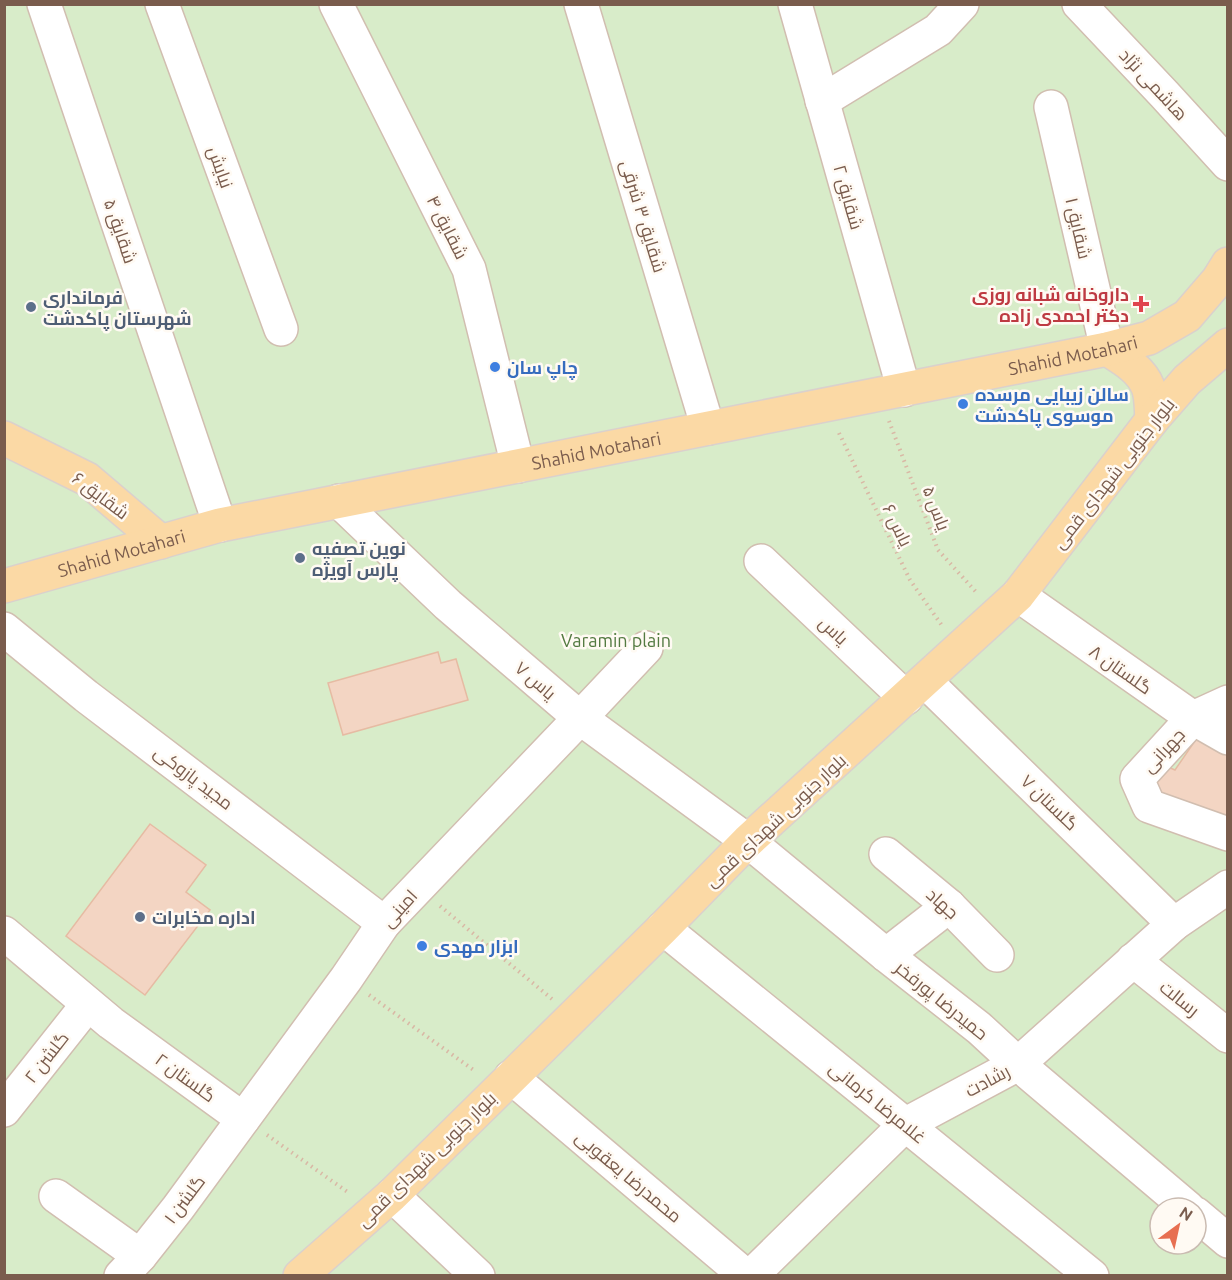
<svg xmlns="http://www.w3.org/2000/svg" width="1232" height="1280" font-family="Ubuntu,Cairo,sans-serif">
	<rect width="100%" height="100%" fill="#fdf6ec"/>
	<!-- green -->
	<path fill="#d8ecc9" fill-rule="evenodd" d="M5,5H1227V1275L5,1276ZM1160,1208H1196V1244H1160Z"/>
	<!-- building -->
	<g fill="#f3d5c3" stroke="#e6bba3" stroke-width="1.5">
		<path d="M438,652L441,663L456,659L468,700L343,735L328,683Z"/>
		<path d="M1199,735L1228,754V820L1153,799L1159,763L1175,770Z"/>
		<path d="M150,824L206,865L186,892L210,910L145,995L66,936Z"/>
	</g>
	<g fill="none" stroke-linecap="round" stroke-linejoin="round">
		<!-- minor casing -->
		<g stroke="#d1beb0" stroke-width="36">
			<g id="minor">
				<path d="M44,4L220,525"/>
				<path d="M162,4L281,329"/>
				<path d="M336,4L469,269L518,466"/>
				<path d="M581,4L708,428"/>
				<path d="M795,4L904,390"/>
				<path d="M1079,4L1164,94L1228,164"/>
				<path d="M822,101L938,30L962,4"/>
				<path d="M1051,107L1107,349"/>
				<path d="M339,501L448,605L580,718L748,841L886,955L979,1028L1018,1064L1188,1208"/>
				<path d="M761,561L906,698"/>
				<path d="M1018,595L1193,718L1228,738"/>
				<path d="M4,629L86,696L384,923"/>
				<path d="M925,681L1174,924"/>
				<path d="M1228,702L1193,718L1137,779L1149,806L1228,834"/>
				<path d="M886,854L949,906L997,955"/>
				<path d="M663,928L1092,1276"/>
				<path d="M4,933L111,1023L243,1119"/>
				<path d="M886,955L949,906"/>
				<path d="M1133,960L1228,1036"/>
				<path d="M511,1077L746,1276"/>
				<path d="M4,1110L88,1004"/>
				<path d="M392,1195L478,1276"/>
				<path d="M56,1196L140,1256"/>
				<path d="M1196,1214L1228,1241"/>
				<path d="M121,1276L140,1256L178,1208L346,979L384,923L580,718L646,648"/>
				<path d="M751,1276L906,1124L1018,1064L1174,924L1228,887"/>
			</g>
		</g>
		<!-- major casing -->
		<g stroke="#dad1cd" stroke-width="36">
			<g id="major">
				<path d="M1107,349C1123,359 1141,369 1148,387C1152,397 1151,410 1152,420"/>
				<path d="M4,438L87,479L161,542"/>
				<path id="s1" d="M4,586L220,525L1107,349L1149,338L1187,316L1218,280L1228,264"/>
				<path d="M300,1276L392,1195L663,928L748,841L1018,595L1152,420L1187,380L1228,345"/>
			</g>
		</g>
		<!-- path -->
		<g stroke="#d9b8a5" stroke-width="4" stroke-dasharray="1.5 4.5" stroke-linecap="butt">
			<path d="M889,421L938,550L977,593"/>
			<path d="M839,433L910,580L943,627"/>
			<path d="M440,906L552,999"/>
			<path d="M369,995L475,1071"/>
			<path d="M267,1135L349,1193"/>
		</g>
		<!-- minor -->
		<use href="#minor" stroke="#fff" stroke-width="33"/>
		<!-- major -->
		<use href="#major" stroke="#fbd9a5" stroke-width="33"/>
	</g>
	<!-- markers -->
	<path fill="#e0444e" stroke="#fffaf3" stroke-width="2" d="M1138 295h6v6h6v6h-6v6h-6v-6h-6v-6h6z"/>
	<g fill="#5c6f8a" stroke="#fffaf3" stroke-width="2">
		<circle cx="31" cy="307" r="6"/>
		<circle cx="300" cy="558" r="6"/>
		<circle cx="140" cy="917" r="6"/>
	</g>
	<g fill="#3f7fe0" stroke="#fffaf3" stroke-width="2">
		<circle cx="495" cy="367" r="6"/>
		<circle cx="963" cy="404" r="6"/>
		<circle cx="422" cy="946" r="6"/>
	</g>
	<g text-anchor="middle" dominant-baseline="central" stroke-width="5" stroke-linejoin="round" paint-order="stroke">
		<!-- street labels -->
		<g font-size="18" fill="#7a5c4d" stroke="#fffaf3">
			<text transform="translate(1154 84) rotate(47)">هاشمی نژاد</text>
			<text transform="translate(221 167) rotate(70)">نیایش</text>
			<text transform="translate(849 197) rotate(74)">شقایق ۲</text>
			<text transform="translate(644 216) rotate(73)">شقایق ۳ شرقی</text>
			<text transform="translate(448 227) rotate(63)">شقایق ۴</text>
			<text transform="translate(1079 228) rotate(77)">شقایق ۱</text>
			<text transform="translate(121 231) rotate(71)">شقایق ۵</text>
			<text stroke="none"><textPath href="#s1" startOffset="1094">Shahid Motahari</textPath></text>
			<text stroke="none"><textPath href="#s1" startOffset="608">Shahid Motahari</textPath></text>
			<text transform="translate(1113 473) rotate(-52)">بلوار جنوبی شهدای قمی</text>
			<text transform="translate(101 495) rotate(37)">شقایق ۶</text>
			<text transform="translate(937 508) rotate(69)">یاس ۵</text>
			<text transform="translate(898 525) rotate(64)">یاس ۶</text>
			<text stroke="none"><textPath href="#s1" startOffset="122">Shahid Motahari</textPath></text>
			<text transform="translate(834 630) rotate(43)">یاس</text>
			<text transform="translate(1121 669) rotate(35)">گلستان ۸</text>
			<text transform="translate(536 680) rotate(41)">یاس ۷</text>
			<text transform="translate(1163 750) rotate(-47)">جهرانی</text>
			<text transform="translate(194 777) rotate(37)">مجید پازوکی</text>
			<text transform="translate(1050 802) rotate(44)">گلستان ۷</text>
			<text transform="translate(775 820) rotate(-43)">بلوار جنوبی شهدای قمی</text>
			<text transform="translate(943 903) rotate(42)">جهاد</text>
			<text transform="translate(399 908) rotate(-48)">امینی</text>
			<text transform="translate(1180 998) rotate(39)">رسالت</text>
			<text transform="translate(942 1000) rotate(39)">حمیدرضا پورفخر</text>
			<text transform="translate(46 1057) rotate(-52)">گلشن ۲</text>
			<text transform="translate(186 1077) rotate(36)">گلستان ۲</text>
			<text transform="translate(987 1080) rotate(-28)">رشادت</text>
			<text transform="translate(878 1102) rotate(39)">غلامرضا کرمانی</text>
			<text transform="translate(426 1159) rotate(-44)">بلوار جنوبی شهدای قمی</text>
			<text transform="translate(629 1176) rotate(40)">محمدرضا یعقوبی</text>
			<text transform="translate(184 1199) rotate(-53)">گلشن ۱</text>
		</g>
		<!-- health labels -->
		<g font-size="18" font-weight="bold" fill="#be3a42" stroke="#fffaf3" text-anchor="end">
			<text x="1129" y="294">داروخانه شبانه روزی<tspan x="1129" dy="21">دکتر احمدی زاده</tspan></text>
		</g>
		<!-- service labels -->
		<g font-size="18" font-weight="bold" fill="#4e5e75" stroke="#fffaf3" text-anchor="start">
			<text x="43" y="297">فرمانداری<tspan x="43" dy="21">شهرستان پاکدشت</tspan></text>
			<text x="312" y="548">نوین تصفیه<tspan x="312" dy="21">پارس آویژه</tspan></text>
			<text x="152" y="917">اداره مخابرات</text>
		</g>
		<!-- shop labels -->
		<g font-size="18" font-weight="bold" fill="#366cbe" stroke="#fffaf3" text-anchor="start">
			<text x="507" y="367">چاپ سان</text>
			<text x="975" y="394">سالن زیبایی مرسده<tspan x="975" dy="21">موسوی پاکدشت</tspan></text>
			<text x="434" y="946">ابزار مهدی</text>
		</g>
		<!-- park labels -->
		<g font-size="18" fill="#537a41" stroke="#fffaf3">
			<text x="616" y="640">Varamin plain</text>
		</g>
	</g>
	<!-- border -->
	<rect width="1232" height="1280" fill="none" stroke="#7a5c4d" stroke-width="12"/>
	<!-- north arrow -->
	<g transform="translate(1178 1226) rotate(33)"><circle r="28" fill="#fffaf3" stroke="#cabbb1" stroke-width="1.5"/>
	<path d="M0-4.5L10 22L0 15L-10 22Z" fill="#e76f51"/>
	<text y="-9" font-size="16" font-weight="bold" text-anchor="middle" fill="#7a5c4d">N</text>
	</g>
</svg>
